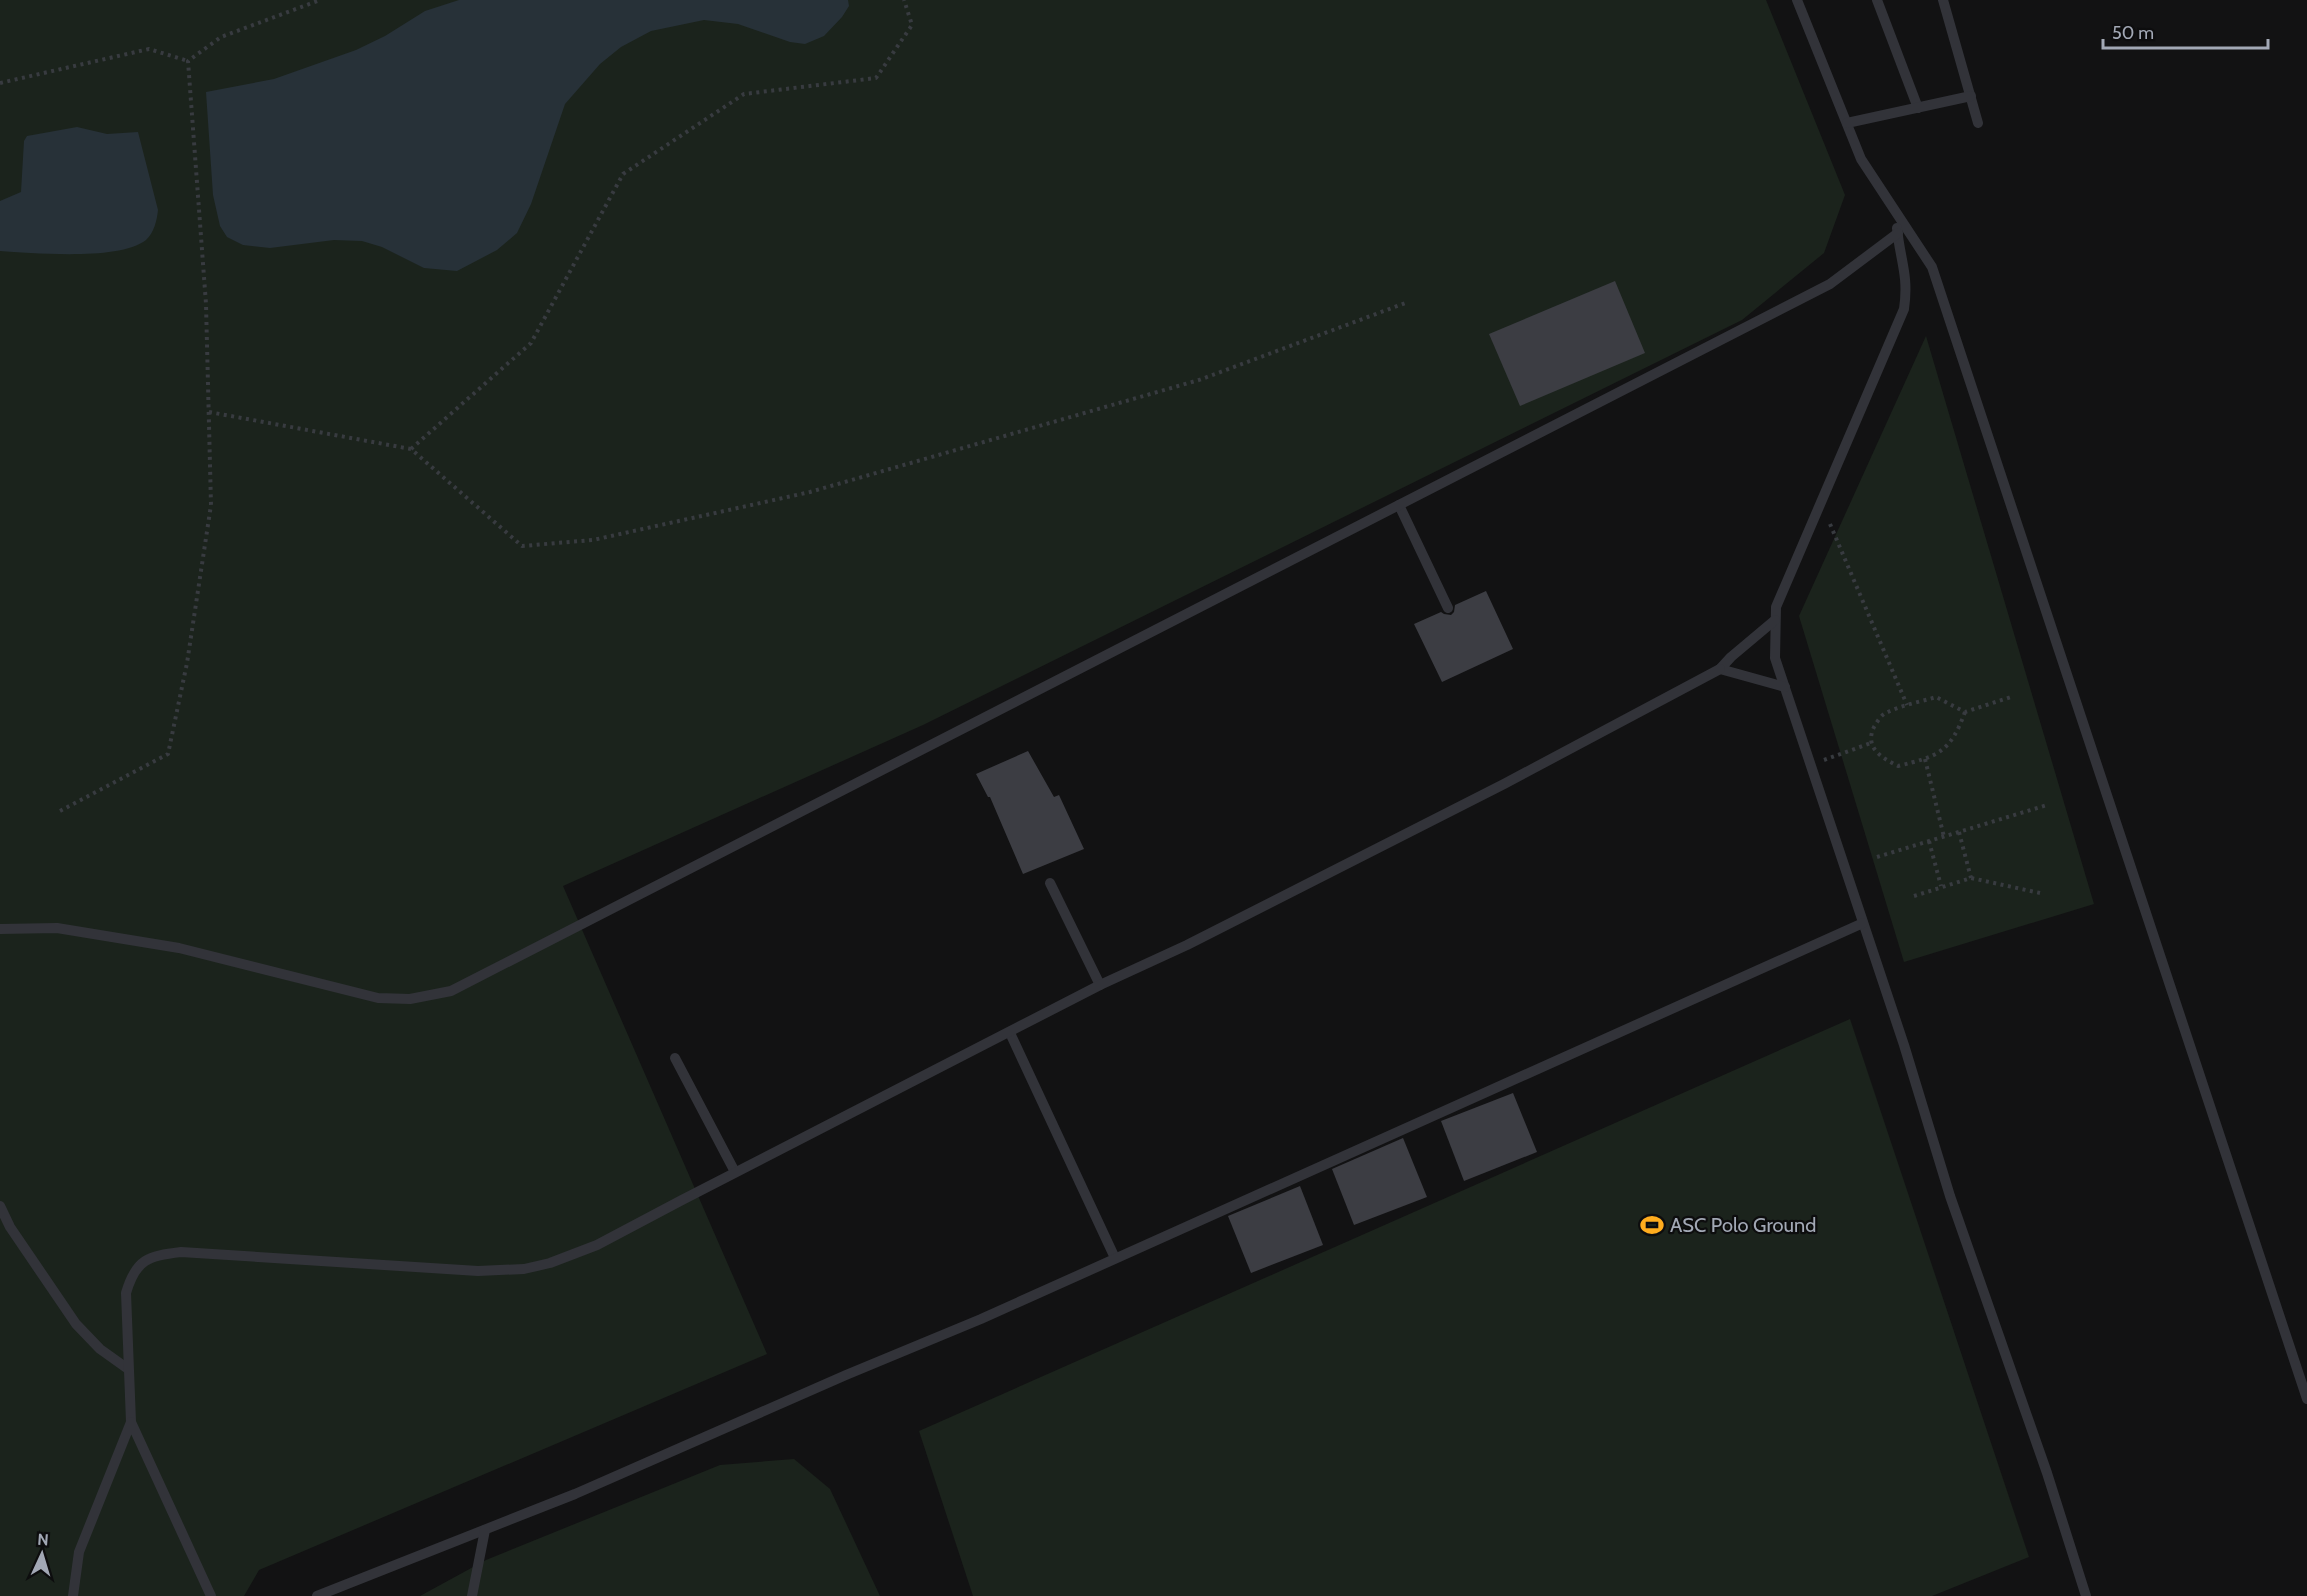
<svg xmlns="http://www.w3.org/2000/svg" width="2307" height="1596" font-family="Cabin,sans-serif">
	<rect width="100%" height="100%" fill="#121213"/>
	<!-- green -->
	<g fill="#1b231c">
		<path d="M0,0H1766L1845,195L1824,253L1742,320L923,725L563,886L767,1354L259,1570L244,1596H0Z"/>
		<path d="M1926,336L2094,904L1904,962L1799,616Z"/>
		<path d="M1850,1019L2029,1557L1932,1596H973L919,1431Z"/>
		<path d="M794,1459L830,1489L880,1596H420L486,1560L720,1465Z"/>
	</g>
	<!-- water -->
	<g fill="#273138">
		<path d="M459,0H848L849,6L842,17L824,36L805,44L790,42L738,24L704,20L651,31L621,47L600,64L565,104L531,204L517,233L497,250L457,271L424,268L382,247L362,241L334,240L270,248L243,245L227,237L220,226L213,195L206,92L274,79L356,50L385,36L425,11Z"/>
		<path d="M77,127L107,134L138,132L158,210C157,220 154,233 146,240C119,261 34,253 0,251V201L21,192L24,141L27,136Z"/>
	</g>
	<!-- building -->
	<g fill="#3c3d43">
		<path d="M1615,281L1645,353L1520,406L1489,334Z"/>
		<path d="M1486,591L1513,649L1442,682L1414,624L1441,612L1444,614L1451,615L1454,612L1455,605Z"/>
		<path d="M1028,751L1054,797L1059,795L1084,849L1023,874L990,797H988L976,774Z"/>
		<path d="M1513,1093L1537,1152L1464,1181L1441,1121Z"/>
		<path d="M1403,1138L1427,1197L1354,1225L1332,1169Z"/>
		<path d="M1300,1186L1323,1245L1251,1273L1228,1216Z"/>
	</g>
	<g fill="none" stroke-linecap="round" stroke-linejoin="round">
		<!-- path -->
		<g stroke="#383b40" stroke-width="4" stroke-dasharray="3 4.5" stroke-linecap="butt">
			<path d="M0,83L149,49L188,61"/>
			<path d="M209,412L411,449L522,546L593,540L810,492L1199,380L1408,302"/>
			<path d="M411,449L531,343L623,174L744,94L876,78L912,25L904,0"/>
			<path d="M1830,524L1907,705"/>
			<path d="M1965,712C1950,753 1938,756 1898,766C1882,758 1864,748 1874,727C1877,722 1881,715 1886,713C1901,705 1920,702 1936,697L1965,712L2014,696"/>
			<path d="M1925,759L1944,837"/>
			<path d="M1824,760L1871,743"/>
			<path d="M60,811L168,754L187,663L211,505L206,304L188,61L221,37L320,0"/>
			<path d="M1959,832L1971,878"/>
			<path d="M1929,841L1941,886"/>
			<path d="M1877,857L2047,805"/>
			<path d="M1914,896L1971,878L2040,893"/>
		</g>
		<!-- service -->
		<g stroke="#323339" stroke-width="10">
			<path d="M1797,0L1861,159L1932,267L2307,1399"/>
			<path d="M1877,0L1918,108"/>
			<path d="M1943,0L1978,123"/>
			<path d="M1847,123L1971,96"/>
			<path d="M1897,228C1900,260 1909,275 1904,309L1776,607L1775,658L1904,1045L1950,1196L2047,1473L2086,1596"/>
			<path d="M1399,505L1448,608"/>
			<path d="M1775,620L1731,657L1720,669L1785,687"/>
			<path d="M1050,883L1100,985"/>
			<path d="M0,929L57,928L179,948L378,998L410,999L451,991L1830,284L1898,233"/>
			<path d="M1010,1033L1115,1258"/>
			<path d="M675,1058L735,1172"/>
			<path d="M0,1206L10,1227L76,1324L100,1349L128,1369"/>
			<path d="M131,1422L126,1293C136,1259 148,1256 181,1252L478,1271L524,1269L550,1263L597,1245L682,1200L1100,985L1187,945L1504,784L1720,669"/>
			<path d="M73,1596L79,1552L131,1422L211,1596"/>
			<path d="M317,1596L575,1494L846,1375L981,1319L1863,923"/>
			<path d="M472,1596L485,1530"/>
		</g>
	</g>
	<!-- icons -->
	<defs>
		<g id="stadium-bare" transform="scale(1.8)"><path d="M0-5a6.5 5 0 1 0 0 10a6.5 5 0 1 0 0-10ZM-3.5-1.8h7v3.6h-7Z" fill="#ffad1e" stroke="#0d0d0e" stroke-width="2.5" paint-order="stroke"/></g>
	</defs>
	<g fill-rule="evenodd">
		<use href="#stadium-bare" x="1652" y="1225"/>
	</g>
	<g text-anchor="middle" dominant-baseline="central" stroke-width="4.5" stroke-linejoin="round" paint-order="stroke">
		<!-- poi labels -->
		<g font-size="20" fill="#a2a8b5" stroke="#0d0d0e" text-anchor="start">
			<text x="1670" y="1225">ASC Polo Ground</text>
		</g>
	</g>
	<!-- north arrow -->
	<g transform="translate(42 1554) rotate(4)" stroke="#0d0d0e" stroke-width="4.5" paint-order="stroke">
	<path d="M0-4.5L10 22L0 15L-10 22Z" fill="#a2a8b5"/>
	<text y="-9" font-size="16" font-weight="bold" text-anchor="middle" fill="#a2a8b5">N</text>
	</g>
	<!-- scale -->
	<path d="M2103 39v9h165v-9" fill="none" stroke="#a2a8b5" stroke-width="3"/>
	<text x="2112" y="39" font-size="18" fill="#a2a8b5" stroke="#0d0d0e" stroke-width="4.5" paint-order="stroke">50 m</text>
</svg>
